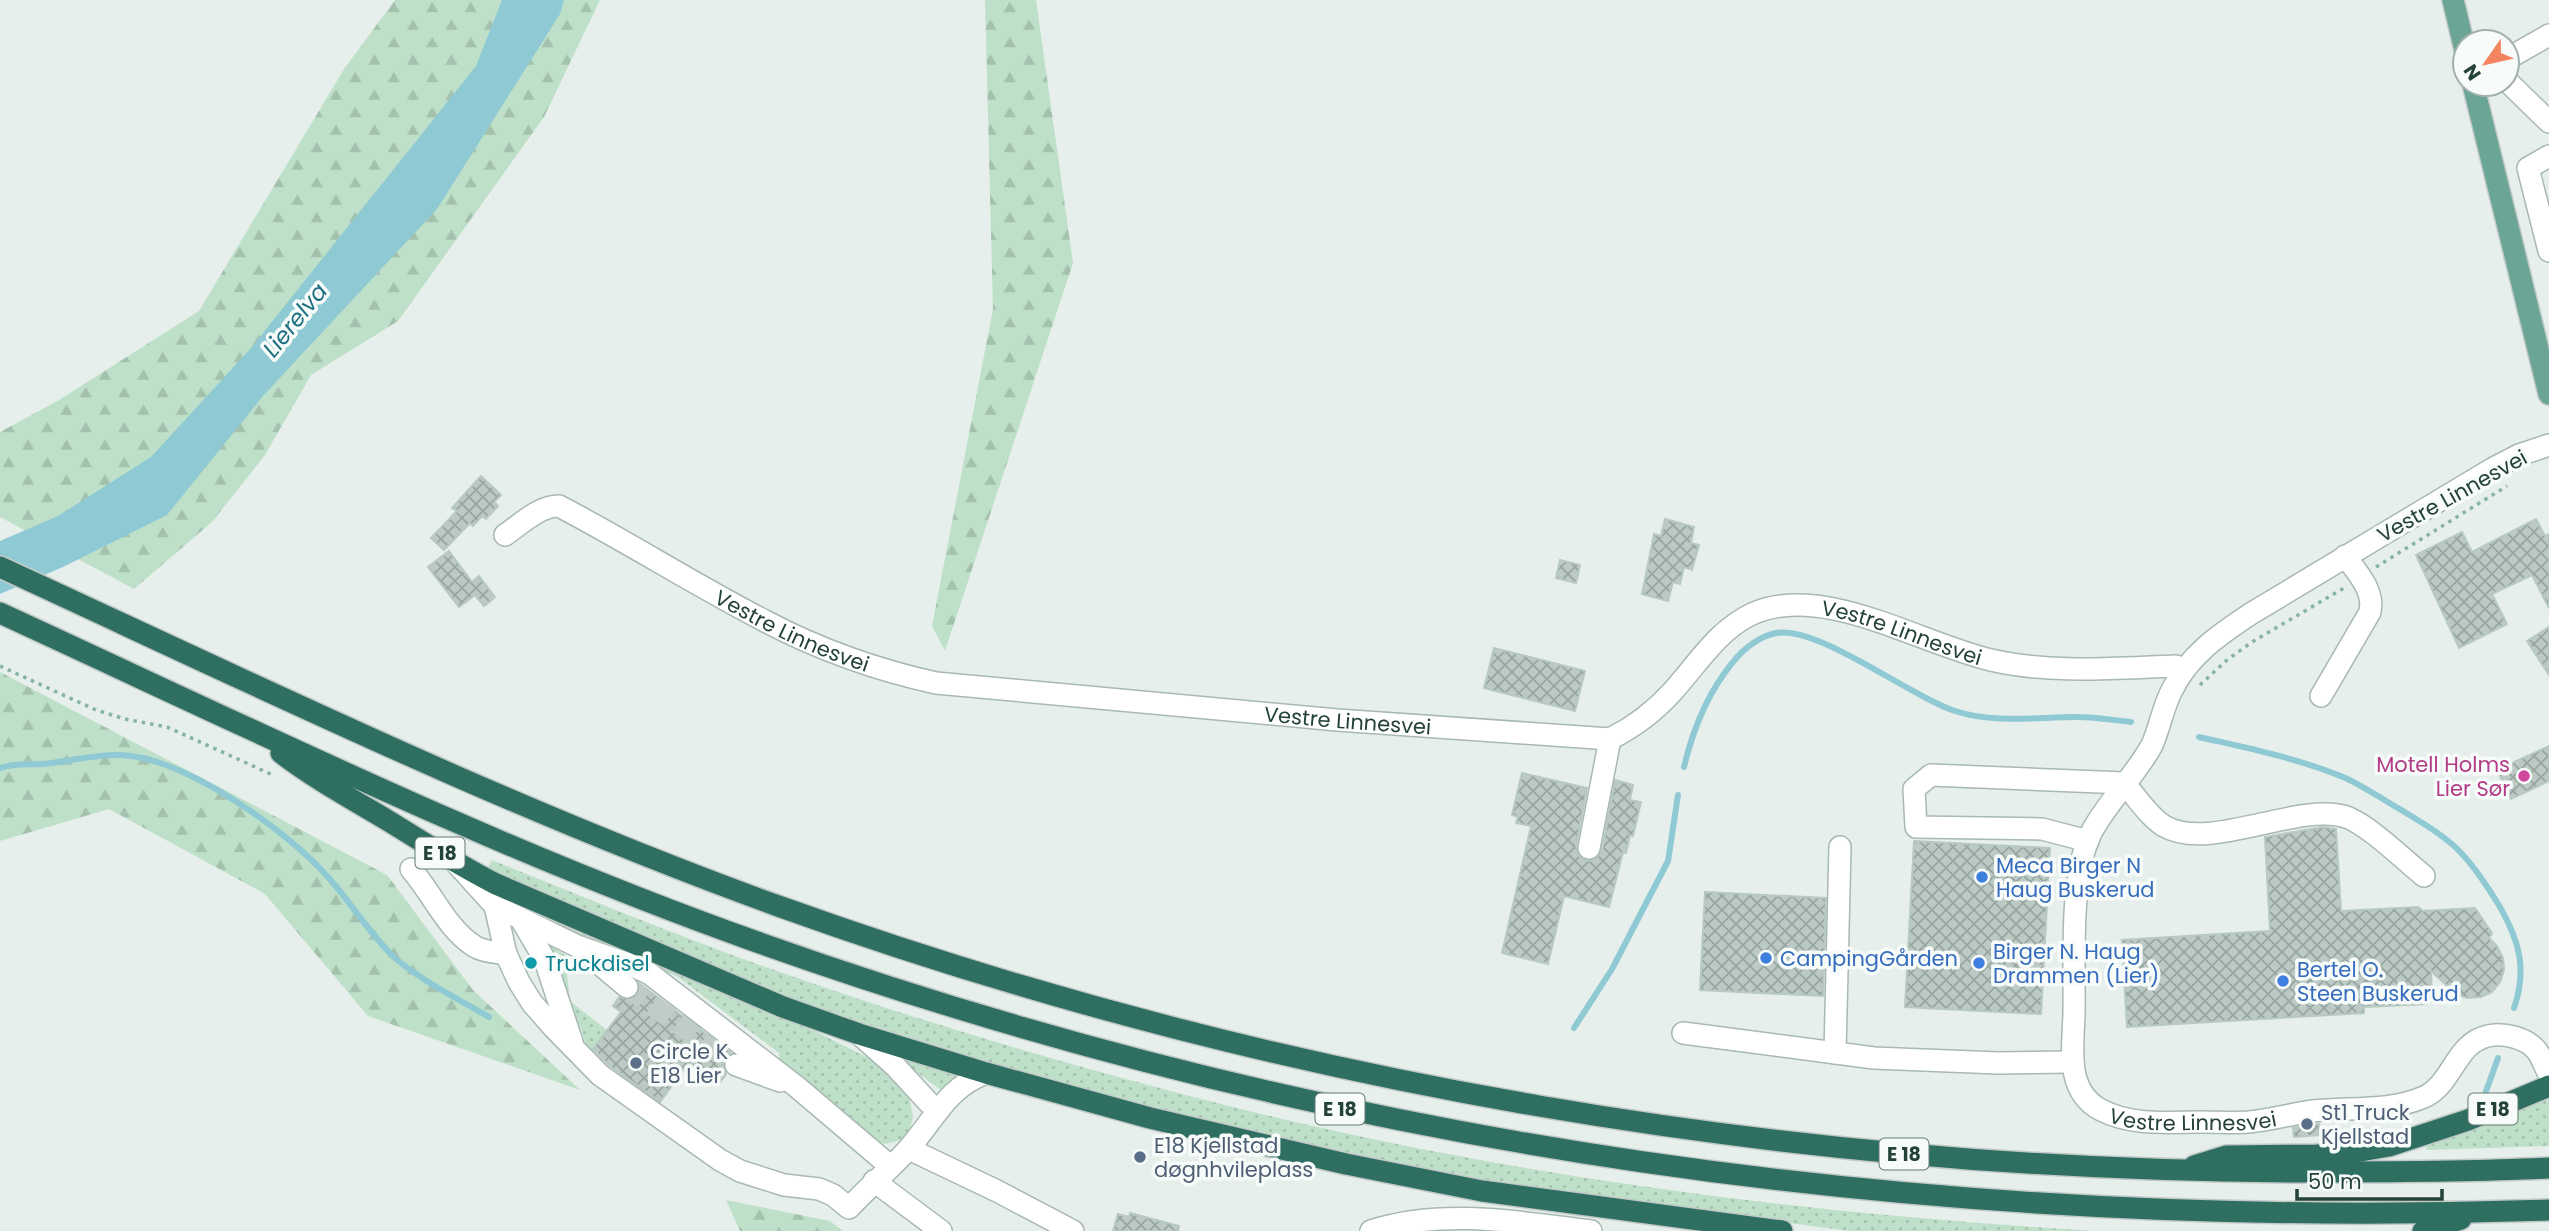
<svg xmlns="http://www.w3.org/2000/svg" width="2549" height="1231" font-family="Poppins,sans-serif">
	<defs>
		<pattern id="grass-dots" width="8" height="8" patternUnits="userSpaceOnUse" patternTransform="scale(1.75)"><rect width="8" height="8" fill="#bfe0c8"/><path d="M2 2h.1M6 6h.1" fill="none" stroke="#a4c1ad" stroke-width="1.8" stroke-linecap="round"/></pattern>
		<pattern id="forest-firs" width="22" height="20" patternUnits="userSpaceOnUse" patternTransform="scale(1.75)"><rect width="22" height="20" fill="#bfe0c8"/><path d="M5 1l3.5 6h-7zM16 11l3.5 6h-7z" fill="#a4c1ad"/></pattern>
		<pattern id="building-cross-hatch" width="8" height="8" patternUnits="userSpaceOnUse" patternTransform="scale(1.75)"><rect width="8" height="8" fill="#bbcac4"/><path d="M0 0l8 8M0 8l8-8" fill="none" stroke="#98a6a0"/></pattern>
	</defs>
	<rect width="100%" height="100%" fill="#e6efeb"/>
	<!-- grass -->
	<g fill="url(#grass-dots)">
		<path d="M492,860C569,891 646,923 724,952C896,1015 1072,1067 1249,1111C1526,1179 1812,1214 2096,1231H1849L1517,1187L1326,1150L1135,1104L1014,1070L782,997L492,871L488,867Z"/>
		<path d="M545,916L811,1029L882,1065L909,1096L913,1117L909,1133L901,1140L886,1144L876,1141L779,1063V1053L678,977L544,920Z"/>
		<path d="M546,943L572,959L567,974L570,1001L608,1031L593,1052L586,1046L581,1028L570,1019Z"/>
		<path d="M908,1058L957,1073L958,1076L945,1090H941L903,1062Z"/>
		<path d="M2549,1098V1146L2426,1150L2427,1146Z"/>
	</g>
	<!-- forest -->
	<g fill="url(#forest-firs)">
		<path d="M395,0H600L544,117L398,321L311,375L265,455L212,522L134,589L0,517V432L59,400L199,311L344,69Z"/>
		<path d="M985,0H1036L1073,263L945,651L932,626L993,309Z"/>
		<path d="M0,672L387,875L473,990L580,1090L368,1016L265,894L109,809L0,841Z"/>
		<path d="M726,1200L830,1221L843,1231H740Z"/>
	</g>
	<!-- water -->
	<path fill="#8ec9d4" d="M502,0H564L560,14L437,209L263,396L167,515L63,567L0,594V541L58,516L151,457L251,348L476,66Z"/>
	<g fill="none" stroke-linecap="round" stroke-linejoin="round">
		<!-- stream -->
		<g stroke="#8ec9d4" stroke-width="6">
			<path d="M2199,737C2247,748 2297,758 2343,777C2364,786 2383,800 2403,811C2424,824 2447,837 2463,855C2477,870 2489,889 2500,907C2520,942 2527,970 2514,1008"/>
			<path d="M1684,767C1693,729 1708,692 1733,662C1743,649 1760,636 1776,633C1818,625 1911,697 1955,711C1995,724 2037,717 2077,717C2095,717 2113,720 2131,722"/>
			<path d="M0,768C16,762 35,766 52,763C76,760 97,754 121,755C185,758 285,829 327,876C351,902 369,934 395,958C423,982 457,998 489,1017"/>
			<path d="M1574,1028L1612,969L1668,861L1678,795"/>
			<path d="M2485,1094L2498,1058"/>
		</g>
	</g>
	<!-- building -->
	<g fill="url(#building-cross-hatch)" stroke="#b8c9c2" stroke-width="2">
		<path d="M481,476L501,495L494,502L498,506L486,519L482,516L473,526L470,523L444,550L431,538L457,511L452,508Z"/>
		<path d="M1665,519L1694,527L1691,543L1699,545L1692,570L1684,567L1680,584L1673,582L1668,601L1642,594L1654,534L1661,536Z"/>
		<path d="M2536,519L2545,536L2549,534V608L2532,575L2492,594L2507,624L2459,648L2416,555L2462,532L2472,552Z"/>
		<path d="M449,551L472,582L479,576L495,597L484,606L475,595L459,607L428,567Z"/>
		<path d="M1560,560L1580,565L1576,583L1556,578Z"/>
		<path d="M2549,627V675L2527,641Z"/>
		<path d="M1494,648L1585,671L1575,711L1484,688Z"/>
		<path d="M2549,746V781L2511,799L2497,770Z"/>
		<path d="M1522,773L1587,788L1576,846L1580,857L1586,861L1594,860L1602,851L1615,780L1633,785L1630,800L1641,802L1633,836L1630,835L1626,853L1623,852L1609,907L1564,896L1548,964L1502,953L1531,826L1516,823L1518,817L1512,815Z"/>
		<path d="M2323,827L2336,829L2341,911L2418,907L2423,911L2475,908L2492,933L2489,938L2497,946L2503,958L2504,970L2500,982L2492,992L2481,997L2467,998L2456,994L2431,971L2432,998H2426L2427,1004L2364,1007V1013L2127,1027L2122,940L2270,931L2265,837Z"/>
		<path d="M1914,841L2050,848L2041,1014L1905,1007Z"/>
		<path d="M1705,892L1826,898L1823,996L1700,990Z"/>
		<path d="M640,984L731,1053L724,1060L723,1068L726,1074L719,1084L689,1062L660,1102L609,1065L593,1049L621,1012L613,1006L619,997L631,999L637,996Z"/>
		<path d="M2319,1124L2320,1135L2294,1137L2293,1128Z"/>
		<path d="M1130,1213L1179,1226L1178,1231H1113L1118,1214L1129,1217Z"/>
	</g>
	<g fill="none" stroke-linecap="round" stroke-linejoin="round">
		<!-- minor-tunnel -->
		<path stroke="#bfccc8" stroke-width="21" stroke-dasharray="21 10" stroke-linecap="butt" d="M627,987L736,1065"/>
		<!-- minor casing -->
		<g stroke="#a8b8b2" stroke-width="24">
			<g id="minor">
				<path d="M2507,59L2549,35"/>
				<path d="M2507,81L2549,122"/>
				<path d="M2549,156L2528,168L2549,251"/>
				<path id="s1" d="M2549,445L2519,455L2492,469L2252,613C2220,634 2189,655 2172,690C2163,707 2160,727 2152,745C2136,775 2107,802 2091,833C2069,878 2075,963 2074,1014C2073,1048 2065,1091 2101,1110C2132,1126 2168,1122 2201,1122C2217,1122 2233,1123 2249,1122C2271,1120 2291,1114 2313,1111C2349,1107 2390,1112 2424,1097C2453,1084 2455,1043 2488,1036C2503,1032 2527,1038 2537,1051C2542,1058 2545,1067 2549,1074"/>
				<path id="s2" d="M505,535C521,524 539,506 559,506C628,542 695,585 765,621C818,649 877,670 936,683L1337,720L1610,739C1634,727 1656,710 1673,691C1698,663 1718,630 1752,614C1822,582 1921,644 1991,660C2051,674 2115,668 2176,666L2184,669"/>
				<path d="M2321,696L2370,612C2375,591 2357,572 2345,556"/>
				<path d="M2088,841L2042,829L1916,827L1914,789L1931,775L2124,783C2136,796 2148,816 2164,826C2208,852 2293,804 2343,816C2366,822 2405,861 2424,876"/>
				<path d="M1589,848L1610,739"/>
				<path d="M457,864L495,906L577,946L631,965L650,974L797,1087L890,1166"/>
				<path d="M411,869C432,893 447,929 474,946C483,952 496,952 506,954"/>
				<path d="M495,906L506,954L519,982L532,1003L554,1028L600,1075L720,1160L740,1171L784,1185L819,1189L833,1195L849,1208C868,1187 891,1169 910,1147C936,1117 947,1088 986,1073"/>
				<path d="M522,921L545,960L572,1042"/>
				<path d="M590,956L627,987"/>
				<path d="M1683,1033L1874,1058L1998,1063L2073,1062"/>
				<path d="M859,1034L895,1066L929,1103L939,1110"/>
				<path d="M1835,1053L1840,847"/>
				<path d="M736,1065L780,1081"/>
				<path d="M909,1149L997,1191L1073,1231"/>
				<path d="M874,1181L941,1231"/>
				<path d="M1371,1231C1441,1208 1520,1222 1591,1231"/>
			</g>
		</g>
		<!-- major casing -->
		<g stroke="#c2cac8" stroke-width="24">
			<g id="major">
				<path d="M2453,0L2465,50"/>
				<path d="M2473,84L2549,394"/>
			</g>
		</g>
		<!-- highway casing -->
		<g stroke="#c2cac8" stroke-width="24">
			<g id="highway">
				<path d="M0,567C258,686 514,811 781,907C1274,1084 1799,1173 2323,1172C2398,1172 2474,1172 2549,1168"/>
				<path d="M0,613C250,728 497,850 757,942C1339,1149 1932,1231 2549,1210"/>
				<path d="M281,753C315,779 350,798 387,820C423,842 458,865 496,884L783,1007L859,1034L986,1073L1150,1118L1346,1164L1482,1191L1782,1231"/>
				<path d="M2194,1166L2226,1156L2316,1155L2344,1154L2389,1146L2468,1120L2549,1086"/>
				<path d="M2423,1231L2461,1219"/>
			</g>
		</g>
		<!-- path -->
		<g stroke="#86b3a5" stroke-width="3.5" stroke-dasharray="3.5 5" stroke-linecap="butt">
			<path d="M2376,567L2507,486"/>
			<path d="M0,666L96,710L125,719L167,727L275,776"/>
			<path d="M2200,685L2227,660L2252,642L2344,588"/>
		</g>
		<!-- minor -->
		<use href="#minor" stroke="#fff" stroke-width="21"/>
		<!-- major -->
		<use href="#major" stroke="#6aa596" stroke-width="21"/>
		<!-- highway -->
		<use href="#highway" stroke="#2f6f62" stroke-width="21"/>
	</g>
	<!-- markers -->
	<circle fill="#d1479c" stroke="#f7fbf9" stroke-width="2.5" cx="2524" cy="776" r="7"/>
	<g fill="#3f7fe0" stroke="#f7fbf9" stroke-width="2.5">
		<circle cx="1982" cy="877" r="7"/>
		<circle cx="1766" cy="958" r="7"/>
		<circle cx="1979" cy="963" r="7"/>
		<circle cx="2283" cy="981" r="7"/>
	</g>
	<circle fill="#0f9aa8" stroke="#f7fbf9" stroke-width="2.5" cx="531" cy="963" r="7"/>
	<g fill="#5c6f8a" stroke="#f7fbf9" stroke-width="2.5">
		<circle cx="636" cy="1063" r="7"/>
		<circle cx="2307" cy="1124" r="7"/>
		<circle cx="1140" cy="1157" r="7"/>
	</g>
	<g text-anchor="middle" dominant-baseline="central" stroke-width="7" stroke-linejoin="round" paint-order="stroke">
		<!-- shield labels -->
		<g fill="#f7fbf9" stroke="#637a73" stroke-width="2">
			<rect x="415.5" y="837.5" width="49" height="31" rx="5"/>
			<rect x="1315.5" y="1093.5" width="49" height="31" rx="5"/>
			<rect x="2468.5" y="1093.5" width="49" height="31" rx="5"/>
			<rect x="1879.5" y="1138.5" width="49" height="31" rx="5"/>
		</g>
		<g font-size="19" font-weight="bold" fill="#24423a">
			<text x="440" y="853">E 18</text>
			<text x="1340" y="1109">E 18</text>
			<text x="2493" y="1109">E 18</text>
			<text x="1904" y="1154">E 18</text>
		</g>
		<!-- street labels -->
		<g font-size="21" fill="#24423a" stroke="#f7fbf9">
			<text transform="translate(2452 496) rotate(-29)">Vestre Linnesvei</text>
			<text stroke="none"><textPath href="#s2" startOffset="327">Vestre Linnesvei</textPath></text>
			<text stroke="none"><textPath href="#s2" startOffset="1503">Vestre Linnesvei</textPath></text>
			<text stroke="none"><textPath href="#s2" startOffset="894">Vestre Linnesvei</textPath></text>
			<text stroke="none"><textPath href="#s1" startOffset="1003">Vestre Linnesvei</textPath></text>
		</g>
		<!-- hotel labels -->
		<g font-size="21" fill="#b23c85" stroke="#f7fbf9" text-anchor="end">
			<text x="2510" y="764">Motell Holms<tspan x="2510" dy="24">Lier Sør</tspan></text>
		</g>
		<!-- shop labels -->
		<g font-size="21" fill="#366cbe" stroke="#f7fbf9" text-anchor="start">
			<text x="1996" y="865">Meca Birger N<tspan x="1996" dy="24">Haug Buskerud</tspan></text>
			<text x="1993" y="951">Birger N. Haug<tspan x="1993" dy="24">Drammen (Lier)</tspan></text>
			<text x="1780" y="958">CampingGården</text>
			<text x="2297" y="969">Bertel O.<tspan x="2297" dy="24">Steen Buskerud</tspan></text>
		</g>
		<!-- culture labels -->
		<g font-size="21" fill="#0d838f" stroke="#f7fbf9" text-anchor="start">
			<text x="545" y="963">Truckdisel</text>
		</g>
		<!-- service labels -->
		<g font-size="21" fill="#4e5e75" stroke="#f7fbf9" text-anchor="start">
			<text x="650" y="1051">Circle K<tspan x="650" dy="24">E18 Lier</tspan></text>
			<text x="2321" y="1112">St1 Truck<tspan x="2321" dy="24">Kjellstad</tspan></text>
			<text x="1154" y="1145">E18 Kjellstad<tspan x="1154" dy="24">døgnhvileplass</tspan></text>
		</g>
		<!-- water labels -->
		<g font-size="23" font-style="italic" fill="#1c6f80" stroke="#f7fbf9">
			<text transform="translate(295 320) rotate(-51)">Lierelva</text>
		</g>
	</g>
	<!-- north arrow -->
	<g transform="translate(2486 63) rotate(236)"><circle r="33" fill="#f7fbf9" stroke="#a3b1ad" stroke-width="2"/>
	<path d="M0-5L12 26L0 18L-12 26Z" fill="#f4845f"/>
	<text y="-10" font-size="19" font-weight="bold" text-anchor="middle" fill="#24423a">N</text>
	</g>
	<!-- scale -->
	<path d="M2297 1189v10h145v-10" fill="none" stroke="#24423a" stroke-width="3.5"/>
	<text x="2308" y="1189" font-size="21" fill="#24423a" stroke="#f7fbf9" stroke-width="5" paint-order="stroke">50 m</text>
</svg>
